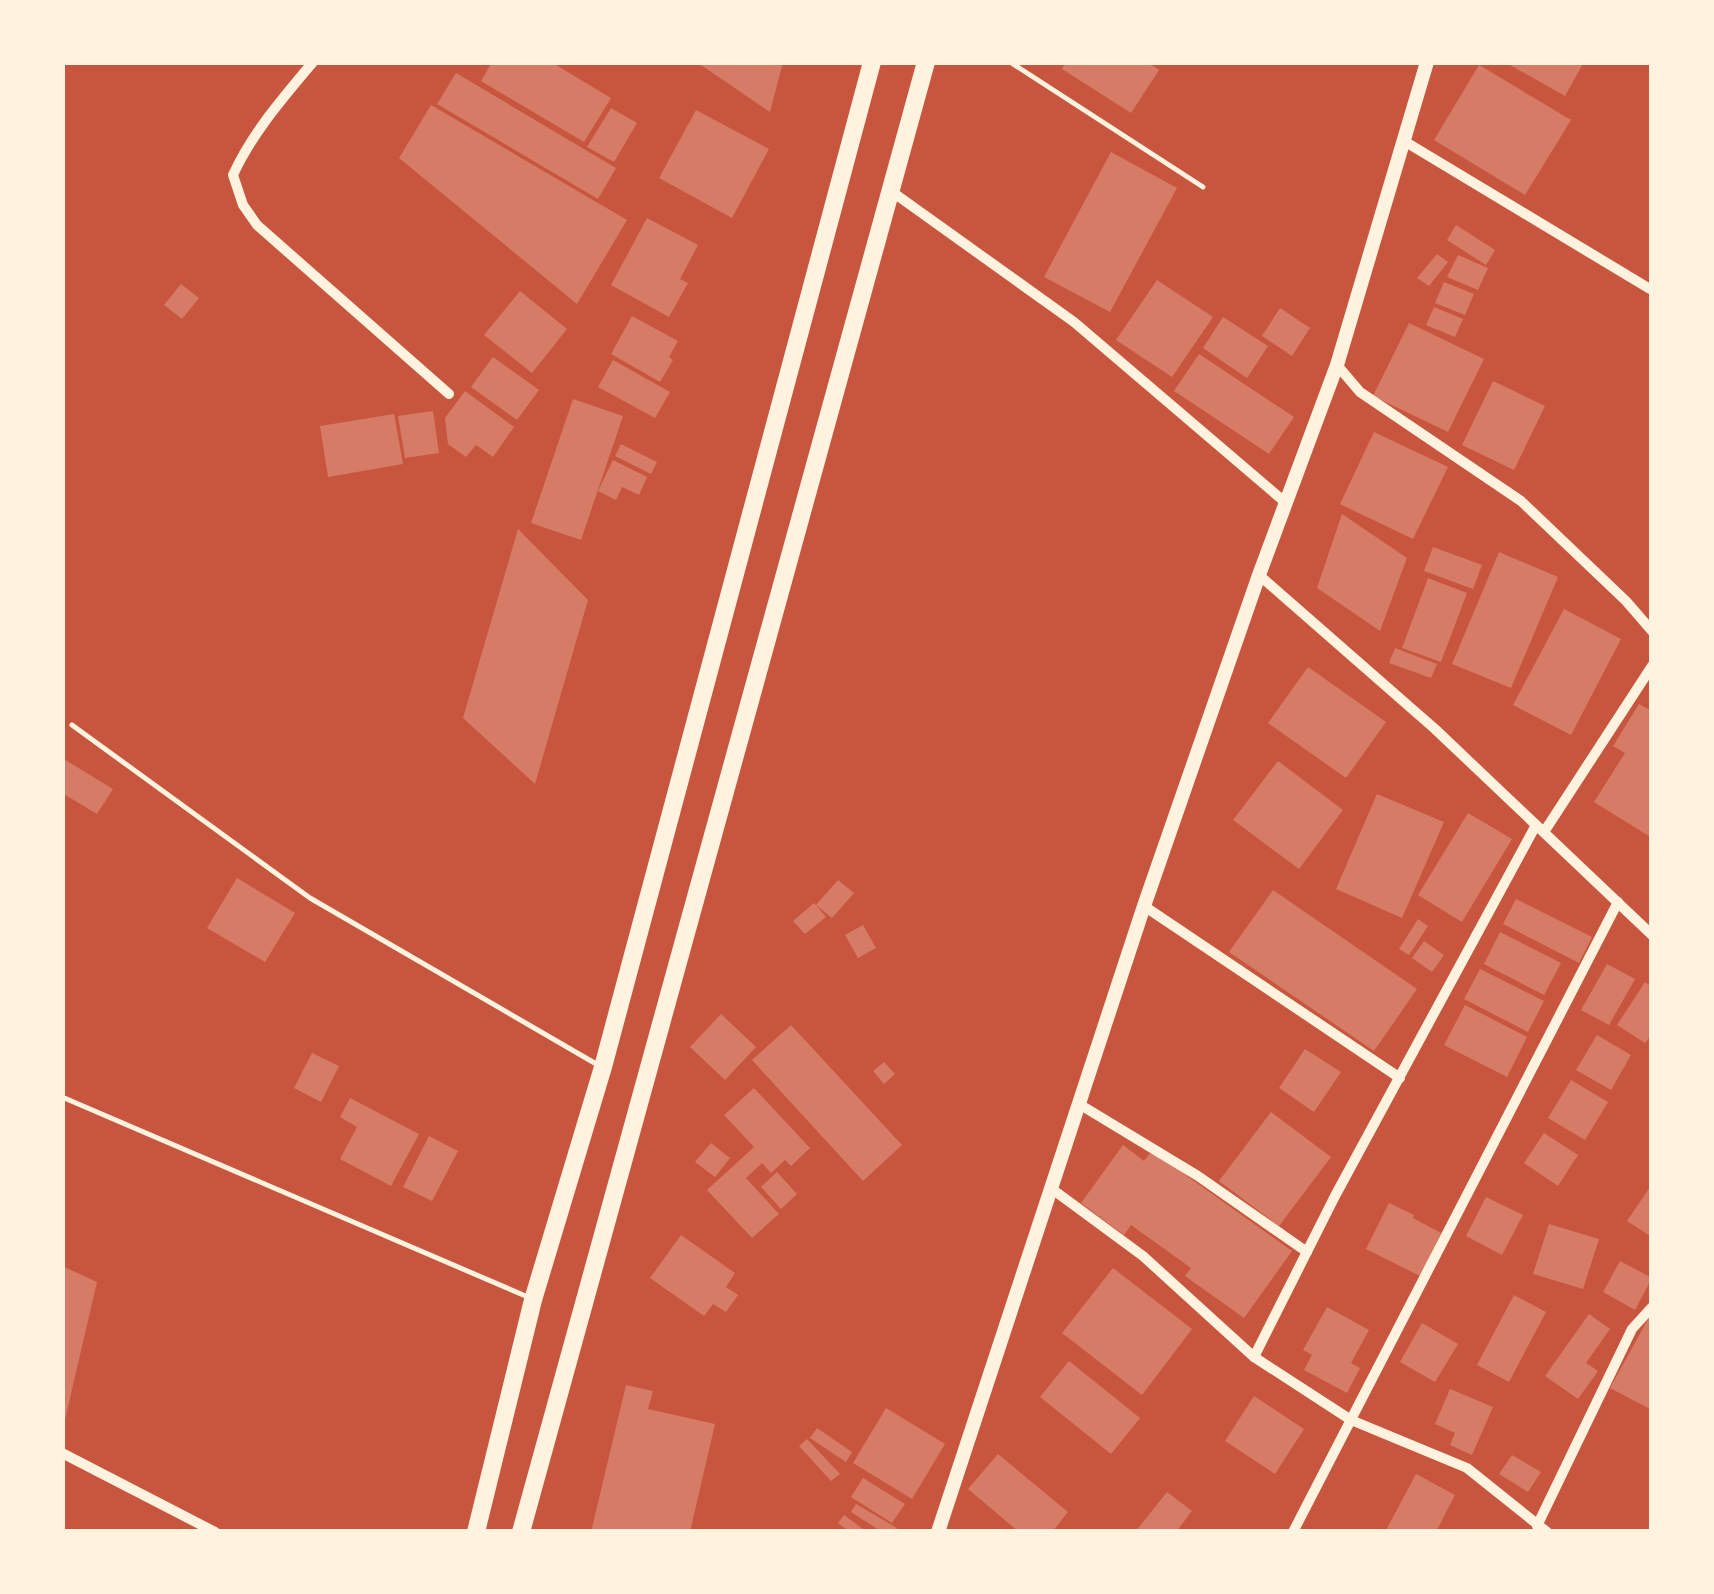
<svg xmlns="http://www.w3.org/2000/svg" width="1714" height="1594" font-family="Manrope,sans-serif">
	<rect width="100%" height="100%" fill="#c8553d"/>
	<!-- building -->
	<g fill="#d67c66">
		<path d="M492,62H551L611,98L584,142L481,81Z"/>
		<path d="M703,62H783L770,112L701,65Z"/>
		<path d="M1066,62H1147L1159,70L1131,113L1062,69Z"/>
		<path d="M1505,62H1584L1565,96Z"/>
		<path d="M1479,65L1571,120L1525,195L1434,140Z"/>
		<path d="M456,73L616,168L598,199L437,104Z"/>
		<path d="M431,105L627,220L577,304L399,158Z"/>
		<path d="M611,108L637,123L614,162L587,147Z"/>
		<path d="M696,110L769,149L732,218L659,178Z"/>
		<path d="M1111,152L1177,188L1110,312L1044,277Z"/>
		<path d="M647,218L698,245L680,279L688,283L669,317L611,285Z"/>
		<path d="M1456,225L1495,250L1486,265L1447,240Z"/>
		<path d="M1437,254L1448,262L1429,286L1417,278Z"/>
		<path d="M1458,255L1488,268L1478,290L1447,277Z"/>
		<path d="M1157,280L1213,317L1172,377L1116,340Z"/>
		<path d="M1444,282L1474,294L1465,315L1435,303Z"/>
		<path d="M181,284L199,298L182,319L164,305Z"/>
		<path d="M520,291L567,329L532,373L484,335Z"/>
		<path d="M1434,307L1463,319L1455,337L1426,325Z"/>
		<path d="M1280,308L1310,328L1292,356L1262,336Z"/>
		<path d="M632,316L678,341L669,357L673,360L660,382L611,354Z"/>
		<path d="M1223,317L1268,346L1247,378L1203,348Z"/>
		<path d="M1409,323L1484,359L1448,432L1373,396Z"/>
		<path d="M1199,354L1294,417L1269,454L1174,391Z"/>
		<path d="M493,357L539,390L517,420L471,387Z"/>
		<path d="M613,360L670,392L655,418L598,387Z"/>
		<path d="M1493,381L1545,406L1514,470L1462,445Z"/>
		<path d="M465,391L514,427L493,457L476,445L466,457L448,444L445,418Z"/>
		<path d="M573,399L623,416L581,540L531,523Z"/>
		<path d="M433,411L439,453L405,458L398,416Z"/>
		<path d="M394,414L403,464L328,477L320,426Z"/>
		<path d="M1374,432L1448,467L1413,539L1340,504Z"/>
		<path d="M621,444L657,462L651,474L615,456Z"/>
		<path d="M613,460L647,477L639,495L622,487L616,500L598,491Z"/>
		<path d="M1342,514L1407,558L1380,631L1317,588Z"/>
		<path d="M518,529L588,600L535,784L463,718Z"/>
		<path d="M1433,547L1482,565L1473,589L1424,571Z"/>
		<path d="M1499,552L1558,577L1511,688L1452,664Z"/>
		<path d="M1428,578L1467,593L1441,662L1402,648Z"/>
		<path d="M1564,609L1621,639L1571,735L1513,705Z"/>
		<path d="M1395,648L1437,664L1431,678L1389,663Z"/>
		<path d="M1308,667L1386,722L1346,778L1268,723Z"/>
		<path d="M1639,704L1652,711V838L1594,802L1625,753L1613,746Z"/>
		<path d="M62,758L113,789L97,814L62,793Z"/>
		<path d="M1278,761L1343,810L1299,869L1233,820Z"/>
		<path d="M1377,794L1444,822L1402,918L1336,889Z"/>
		<path d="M1468,813L1512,839L1462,922L1418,895Z"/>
		<path d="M237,878L295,913L265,962L207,928Z"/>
		<path d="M838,880L854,893L832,918L816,905Z"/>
		<path d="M1273,890L1417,989L1374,1051L1229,952Z"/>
		<path d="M1516,899L1592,937L1579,963L1503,924Z"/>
		<path d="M814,903L826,917L805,934L793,921Z"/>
		<path d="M1418,919L1428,926L1409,955L1399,949Z"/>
		<path d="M863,925L876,948L858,958L845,935Z"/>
		<path d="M1500,932L1561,963L1544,995L1484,964Z"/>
		<path d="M1424,941L1444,955L1432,972L1412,958Z"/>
		<path d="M1607,964L1635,979L1609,1025L1581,1010Z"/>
		<path d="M1480,969L1544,1001L1528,1032L1464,999Z"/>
		<path d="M1645,982L1652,987V1034L1645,1043L1617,1025Z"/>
		<path d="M1465,1005L1527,1037L1507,1077L1444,1045Z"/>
		<path d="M721,1014L756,1047L725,1080L690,1047Z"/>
		<path d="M791,1025L902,1145L863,1181L752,1060Z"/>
		<path d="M1597,1035L1631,1055L1611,1090L1576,1070Z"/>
		<path d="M1305,1049L1341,1072L1314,1112L1279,1088Z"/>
		<path d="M312,1053L339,1066L321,1102L294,1088Z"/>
		<path d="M884,1062L895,1074L884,1084L873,1071Z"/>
		<path d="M1571,1080L1608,1102L1585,1140L1548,1118Z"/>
		<path d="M754,1088L810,1148L791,1166L785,1160L771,1173L762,1163L746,1178L779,1214L752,1238L707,1190L754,1147L724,1115Z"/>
		<path d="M350,1098L419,1134L391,1186L340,1159L357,1127L340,1117Z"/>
		<path d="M1271,1112L1331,1157L1279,1226L1219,1181Z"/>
		<path d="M1544,1133L1578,1155L1558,1186L1524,1163Z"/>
		<path d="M429,1136L458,1151L432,1201L403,1187Z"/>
		<path d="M711,1143L730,1158L715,1177L695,1162Z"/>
		<path d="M1123,1145L1144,1161L1152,1151L1292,1251L1244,1318L1185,1276L1191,1268L1131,1225L1124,1235L1081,1203Z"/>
		<path d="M777,1172L797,1194L781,1209L761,1187Z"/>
		<path d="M1652,1184V1237L1627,1221Z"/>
		<path d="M1486,1197L1523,1215L1502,1255L1466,1236Z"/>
		<path d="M1389,1203L1414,1215L1413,1218L1441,1233L1420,1276L1366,1249Z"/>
		<path d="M1549,1224L1599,1239L1583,1289L1533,1274Z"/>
		<path d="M681,1235L735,1273L726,1287L738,1295L726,1312L713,1304L704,1316L650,1278Z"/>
		<path d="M1620,1261L1652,1278L1635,1310L1603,1292Z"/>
		<path d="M62,1266L97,1282L64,1424H62Z"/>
		<path d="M1113,1268L1192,1329L1142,1395L1062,1333Z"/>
		<path d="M1514,1295L1546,1312L1509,1382L1477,1365Z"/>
		<path d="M1327,1307L1369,1330L1351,1363L1360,1368L1347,1393L1304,1370L1312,1355L1303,1350Z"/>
		<path d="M1652,1312V1410L1610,1388Z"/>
		<path d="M1589,1314L1610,1329L1586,1363L1598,1371L1578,1399L1545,1376Z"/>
		<path d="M1422,1323L1458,1344L1435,1382L1400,1362Z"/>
		<path d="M1069,1361L1140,1418L1111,1454L1040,1397Z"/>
		<path d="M626,1385L653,1391L648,1409L715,1424L690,1532H591Z"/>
		<path d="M1450,1389L1493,1407L1472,1455L1450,1445L1455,1433L1435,1424Z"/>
		<path d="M1254,1396L1304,1429L1275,1474L1225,1441Z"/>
		<path d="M886,1408L945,1444L912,1499L853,1463Z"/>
		<path d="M817,1428L852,1452L846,1462L810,1438Z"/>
		<path d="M807,1439L840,1474L831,1481L799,1446Z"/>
		<path d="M998,1454L1068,1512L1052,1532H1019L968,1489Z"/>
		<path d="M1512,1455L1541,1472L1528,1492L1499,1474Z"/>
		<path d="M1416,1474L1455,1495L1436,1532H1385Z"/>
		<path d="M863,1478L905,1504L892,1523L851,1497Z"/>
		<path d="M1167,1492L1192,1511L1176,1532H1135Z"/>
		<path d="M856,1504L897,1528L895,1532H882L851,1512Z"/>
		<path d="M844,1515L867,1532H850L838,1523Z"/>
	</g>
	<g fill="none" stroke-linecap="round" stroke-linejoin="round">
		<!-- service -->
		<g stroke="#fff3e0" stroke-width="5">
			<path d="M1010,62L1203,187"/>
			<path d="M72,725L310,898L598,1065"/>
			<path d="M62,1097L528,1297"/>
		</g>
		<!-- minor -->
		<g stroke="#fff3e0" stroke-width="10">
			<path d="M313,62C283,98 252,133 233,175L243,205L257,225L449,394"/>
			<path d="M1404,141L1650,289"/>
			<path d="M891,191L1074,322L1286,503"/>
			<path d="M1337,365L1360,392L1521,501L1626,601L1652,631"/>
			<path d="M1259,575L1435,729L1652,935"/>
			<path d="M1544,832L1652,666"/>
			<path d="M1144,906L1400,1078"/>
			<path d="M1079,1104L1198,1176L1307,1252"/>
			<path d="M1052,1189L1143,1256L1254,1357L1351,1420L1467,1468L1547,1532"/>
			<path d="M1254,1357L1335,1196L1536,825"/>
			<path d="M62,1453L215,1532"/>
			<path d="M1537,1526L1632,1329L1652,1307"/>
			<path d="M1293,1532L1618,902"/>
		</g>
		<!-- tertiary -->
		<path stroke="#fff3e0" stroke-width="14" d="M938,1532L1144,906L1259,575L1337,365L1427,62"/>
		<!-- trunk -->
		<g stroke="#fff3e0" stroke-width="18">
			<path d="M476,1532L533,1300L603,1067L872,62"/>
			<path d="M521,1532L926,62"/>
		</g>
	</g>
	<!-- border -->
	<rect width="1714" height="1594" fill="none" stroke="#fff3e0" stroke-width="130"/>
</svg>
